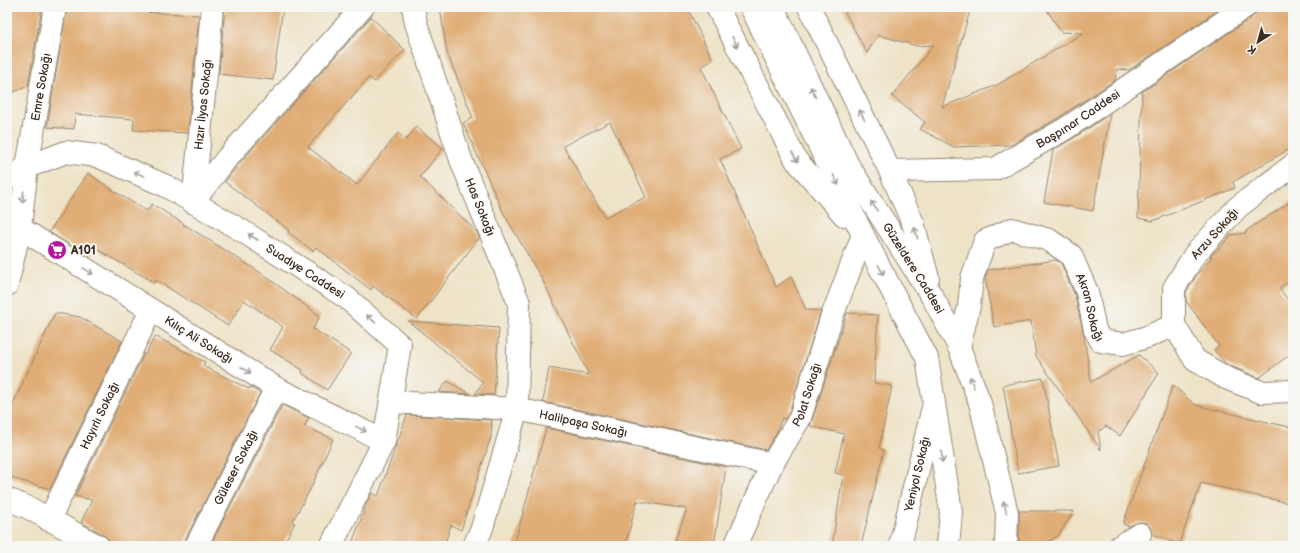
<svg xmlns="http://www.w3.org/2000/svg" width="1300" height="553" font-family="'Balsamiq Sans',sans-serif">
	<rect width="100%" height="100%" fill="#f6f6f2"/>
	<filter id="ink" filterUnits="userSpaceOnUse"><feTurbulence type="fractalNoise" baseFrequency=".025" numOctaves="2"/><feDisplacementMap in="SourceGraphic" scale="8" xChannelSelector="R" yChannelSelector="G"/><feConvolveMatrix kernelMatrix="1 2 1 2 8 2 1 2 1" color-interpolation-filters="sRGB"/></filter>
	<filter id="wash" filterUnits="userSpaceOnUse"><feTurbulence type="fractalNoise" baseFrequency=".012" numOctaves="4" result="noise"/><feDisplacementMap in="SourceGraphic" scale="16" xChannelSelector="R" yChannelSelector="G"/><feGaussianBlur stdDeviation="0.9" result="paint"/><feColorMatrix in="noise" values="0 0 0 0 0 0 0 0 0 0 0 0 0 0 0 0 0 1.4 0 .05"/><feComposite in="paint" operator="in"/></filter>
	<g filter="url(#wash)">
		<rect width="100%" height="100%" fill="#eee3c7"/>
		<g id="blocks">
			<!-- building -->
			<g fill="#e0ad76" fill-rule="evenodd">
				<path d="M7,7H42L28,86L7,95Z"/>
				<path d="M67,7H125V11L199,15L188,133L133,130L134,119L75,114L74,129L47,127Z"/>
				<path d="M225,7H283L273,80L219,74Z"/>
				<path d="M440,7H687L713,60L701,67L741,149L720,159L776,287L791,277L806,310L821,311L789,413L785,419L782,418L776,434L766,450L543,402L549,368L589,375L543,281L504,214L463,123L473,118L447,53ZM610,122L646,197L605,217L563,146Z"/>
				<path d="M842,7H971L942,107L997,85L1083,33L1061,32L1045,7H1223L1129,70L1117,69L1115,80L1058,118L1011,145L954,147L920,129L925,122L892,96L934,45L917,46L878,35L867,53Z"/>
				<path d="M1257,7H1293V147L1233,182L1235,188L1153,221L1138,218L1142,92L1252,17L1256,13Z"/>
				<path d="M371,17L405,50L374,82L369,77L308,147L357,185L398,133L406,140L416,127L443,148L420,177L477,232L479,238L417,319L373,286L371,290L316,247L313,251L288,232L289,230L225,182L237,166Z"/>
				<path d="M1110,114L1093,211L1044,202L1053,150L1072,139Z"/>
				<path d="M88,173L117,193L147,211L152,204L184,224V226L185,225L258,271L320,316L313,329L351,353L327,390L302,373L303,370L270,350L283,327L244,300L228,326L156,280L155,283L95,248L89,257L49,232Z"/>
				<path d="M1293,200V279L1279,288L1293,307V352L1259,378L1226,364L1214,350L1219,346L1186,301V292L1196,276L1212,257L1210,256L1220,248L1231,235L1246,233V231Z"/>
				<path d="M1056,260L1061,263L1075,296L1084,336L1091,382L1139,355L1159,373L1120,436L1106,426L1098,432L1101,450L1036,356L1031,321L994,327L985,278L988,270Z"/>
				<path d="M55,313L80,317L122,341L50,489L15,479L7,474V417Z"/>
				<path d="M847,313L878,315L874,383L892,386L879,448L884,450L861,546H832L843,475L835,473L844,434L810,426Z"/>
				<path d="M408,321L499,328L494,395L475,394L483,382Z"/>
				<path d="M155,336L205,362L203,366L249,389L250,387L260,393L185,540L184,546H110L109,540L104,535L81,522L92,500L75,496L144,354L145,355Z"/>
				<path d="M1043,378L1059,466L1018,473L1003,385Z"/>
				<path d="M447,381L471,394L439,392Z"/>
				<path d="M1173,385L1195,405L1293,428V504L1201,483L1179,544L1152,534L1150,527L1146,523L1139,522L1129,526L1123,524Z"/>
				<path d="M282,405L309,418L304,426L333,439L310,490L292,522L295,523L282,546H210Z"/>
				<path d="M407,415L492,420L491,437L461,530L451,525L444,546H351L367,503L372,493L378,496Z"/>
				<path d="M546,428L726,467L714,546H673L687,509L637,501L625,546H514Z"/>
				<path d="M1019,511H1074L1058,536L1041,546H1019Z"/>
			</g>
		</g>
	</g>
	<g filter="url(#ink)">
		<use href="#blocks" fill-opacity="0" stroke="#948672" stroke-width="1"/>
		<g fill="none" stroke-linecap="round" stroke-linejoin="round">
			<!-- minor casing -->
			<g stroke="#948672" stroke-width="24">
				<g id="minor">
					<path id="s1" d="M413,7L416,23L461,160L519,303L517,409L482,528L474,546"/>
					<path d="M1293,165L1238,207L1195,254L1174,288V325L1195,360L1226,378L1261,392L1293,391"/>
					<path id="s2" d="M890,171L995,169L1065,129L1245,7"/>
					<path id="s3" d="M7,179L27,167L66,152L97,156L166,186L244,232L347,298L400,345L384,441L331,546"/>
					<path d="M193,202L227,158L363,7"/>
					<path id="s4" d="M193,202L208,56L212,7"/>
					<path id="s5" d="M7,225L20,228L276,388L384,441"/>
					<path id="s6" d="M7,285L20,228L27,167L55,7"/>
					<path id="s7" d="M959,347L969,306L972,278L985,241L1012,229L1049,240L1071,255L1087,292L1095,330L1101,341L1123,344L1147,337L1174,325"/>
					<path id="s8" d="M391,402L517,409L772,464"/>
					<path d="M7,499L29,508L98,546"/>
					<path id="s9" d="M49,520L151,310"/>
					<path id="s10" d="M196,546L276,388"/>
					<path id="s11" d="M735,546L772,464L800,418L831,319L863,235"/>
					<path id="s12" d="M900,546L934,403"/>
					<path d="M1120,546L1140,534"/>
				</g>
			</g>
			<!-- major casing -->
			<g stroke="#948672" stroke-width="24">
				<g id="major">
					<path d="M717,7L796,160L844,215"/>
					<path d="M751,7L863,235L927,358L951,512L948,546"/>
					<path id="s13" d="M773,7L848,165L933,298L959,347L980,403L1007,513L1006,546"/>
					<path d="M809,7L890,171L913,223L928,278"/>
				</g>
			</g>
			<!-- minor -->
			<use href="#minor" stroke="#fff" stroke-width="22"/>
			<!-- major -->
			<use href="#major" stroke="#fff" stroke-width="22"/>
		</g>
		<!-- one-way arrows -->
		<defs><path id="oneway-shaft" d="M-6 0H5M1.5-3L5.5 0L1.5 3" fill="none" stroke-width="1.6" stroke-linecap="round" stroke-linejoin="round"/></defs>
		<g stroke="#a79f9a">
			<use href="#oneway-shaft" transform="translate(735 42) rotate(63)"/>
			<use href="#oneway-shaft" transform="translate(813 92) rotate(-115)"/>
			<use href="#oneway-shaft" transform="translate(862 115) rotate(-116)"/>
			<use href="#oneway-shaft" transform="translate(795 157) rotate(59)"/>
			<use href="#oneway-shaft" transform="translate(139 174) rotate(-157)"/>
			<use href="#oneway-shaft" transform="translate(836 180) rotate(64)"/>
			<use href="#oneway-shaft" transform="translate(23 197) rotate(97)"/>
			<use href="#oneway-shaft" transform="translate(874 206) rotate(-123)"/>
			<use href="#oneway-shaft" transform="translate(916 233) rotate(-105)"/>
			<use href="#oneway-shaft" transform="translate(253 237) rotate(-147)"/>
			<use href="#oneway-shaft" transform="translate(881 270) rotate(62)"/>
			<use href="#oneway-shaft" transform="translate(88 271) rotate(32)"/>
			<use href="#oneway-shaft" transform="translate(371 319) rotate(-139)"/>
			<use href="#oneway-shaft" transform="translate(246 370) rotate(32)"/>
			<use href="#oneway-shaft" transform="translate(972 382) rotate(-110)"/>
			<use href="#oneway-shaft" transform="translate(361 429) rotate(26)"/>
			<use href="#oneway-shaft" transform="translate(942 457) rotate(82)"/>
			<use href="#oneway-shaft" transform="translate(1005 507) rotate(-103)"/>
		</g>
	</g>
	<!-- icons -->
	<defs>
		<g id="supermarket-disc" transform="scale(1)"><circle r="9.5" fill="#b5179e" stroke="#f6f6f2"/><path d="M-6-5.5h2.5l.6 2H6L4.5 2H-2.5L-4.4-4H-6ZM-1.5 3.2a1.3 1.3 0 1 0 .1 0ZM3 3.2a1.3 1.3 0 1 0 .1 0Z" fill="#fff"/></g>
	</defs>
	<g fill-rule="evenodd">
		<use href="#supermarket-disc" x="57" y="250"/>
	</g>
	<g text-anchor="middle" dominant-baseline="central" stroke-width="4" stroke-linejoin="round" paint-order="stroke">
		<!-- street labels -->
		<g font-size="12" fill="#3b2a1e" stroke="#f6f6f2">
			<text stroke="none"><textPath href="#s6" startOffset="201">Emre Sokağı</textPath></text>
			<text stroke="none"><textPath href="#s4" startOffset="98">Hızır İlyas Sokağı</textPath></text>
			<text stroke="none"><textPath href="#s2" startOffset="202">Başpınar Caddesi</textPath></text>
			<text stroke="none"><textPath href="#s1" startOffset="211">Has Sokağı</textPath></text>
			<text transform="translate(1215 234) rotate(-48)">Arzu Sokağı</text>
			<text stroke="none"><textPath href="#s13" startOffset="297">Güzeldere Caddesi</textPath></text>
			<text stroke="none"><textPath href="#s3" startOffset="335">Suadıye Caddesi</textPath></text>
			<text stroke="none"><textPath href="#s7" startOffset="260">Akran Sokağı</textPath></text>
			<text stroke="none"><textPath href="#s5" startOffset="224">Kılıç Ali Sokağı</textPath></text>
			<text stroke="none"><textPath href="#s11" startOffset="168">Polat Sokağı</textPath></text>
			<text stroke="none"><textPath href="#s9" startOffset="116">Hayırlı Sokağı</textPath></text>
			<text stroke="none"><textPath href="#s8" startOffset="194">Halilpaşa Sokağı</textPath></text>
			<text stroke="none"><textPath href="#s10" startOffset="88">Güleser Sokağı</textPath></text>
			<text stroke="none"><textPath href="#s12" startOffset="74">Yeniyol Sokağı</textPath></text>
		</g>
		<!-- poi labels -->
		<g font-size="12" font-weight="bold" fill="#3b2a1e" stroke="#f6f6f2" text-anchor="start">
			<text x="71" y="250">A101</text>
		</g>
	</g>
	<!-- margin -->
	<rect width="1300" height="553" fill="none" stroke="#f6f6f2" stroke-width="24"/>
	<!-- north arrow -->
	<g transform="translate(1258 42) rotate(217)" stroke="#f6f6f2" stroke-width="3" paint-order="stroke">
	<path d="M0-3L7 15L0 10L-7 15Z" fill="#3b2a1e"/>
	<text y="-6" font-size="11" font-weight="bold" text-anchor="middle" fill="#3b2a1e">K</text>
	</g>
</svg>
